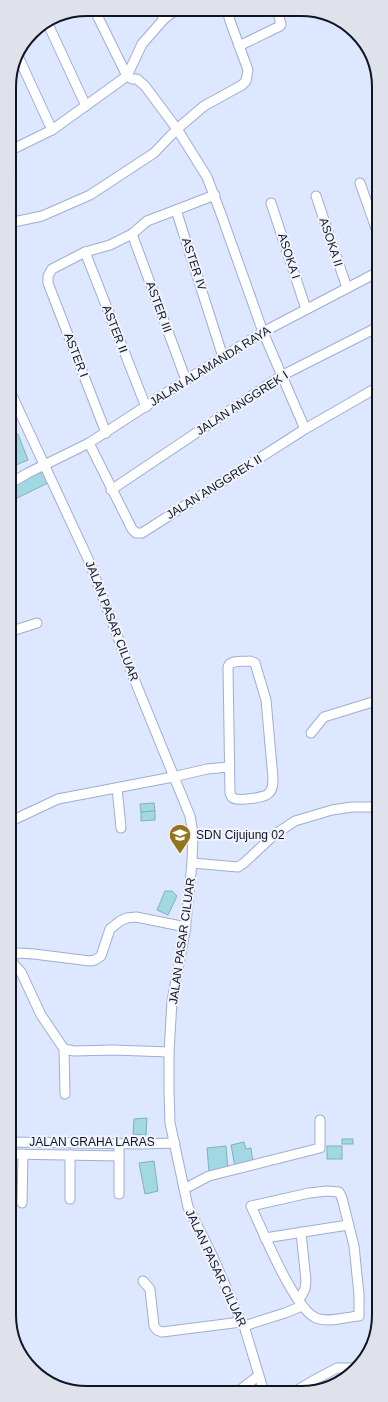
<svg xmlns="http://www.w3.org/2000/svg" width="388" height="1402" font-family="Arial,sans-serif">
	<rect width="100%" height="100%" fill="#dde7ff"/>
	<!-- building -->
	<g fill="#a2d8e1" stroke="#7db2bb">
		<path d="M18,434L28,460L9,468V438Z"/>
		<path d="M44,469L50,482L13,500L9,492V486Z"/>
		<path d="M154,803L155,811L141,812L140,804Z"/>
		<path d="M155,811V820L141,821V812Z"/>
		<path d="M165,891H172L177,896L168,915L157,910Z"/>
		<path d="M147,1118L146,1135L133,1134L134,1119Z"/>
		<rect x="342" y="1139" width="11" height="5"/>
		<path d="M244,1142L246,1149L251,1148L253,1163L235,1167L231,1145Z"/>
		<path d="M226,1146L228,1171L209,1172L207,1148Z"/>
		<rect x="327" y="1146" width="15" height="13"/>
		<path d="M154,1161L158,1191L145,1194L139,1163Z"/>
	</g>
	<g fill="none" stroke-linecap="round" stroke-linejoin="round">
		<!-- street casing -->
		<g stroke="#9eadd3" stroke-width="11">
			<g id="street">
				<path d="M94,9L127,76"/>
				<path d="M158,9L164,19"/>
				<path d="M47,22L86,106"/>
				<path d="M239,46L280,26L281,24L277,10"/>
				<path d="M17,54L52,130"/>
				<path d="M127,76L132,79H137L145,86L177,129L207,177L221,214L263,332L305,429"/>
				<path d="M9,151L52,130L127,76L142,44L164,19L176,10"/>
				<path d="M360,183L378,234"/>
				<path d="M215,195L176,210L223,357"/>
				<path d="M316,196L347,288"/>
				<path d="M271,203L306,309"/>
				<path d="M9,223L42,216L90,195L154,153L177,129L204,106L242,85L246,81L248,70L230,21L228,14L229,10"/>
				<path d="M132,234L186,380"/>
				<path d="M85,252L146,407"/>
				<path d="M9,389L89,561L128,664L190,816L193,833L192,863L185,932L172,1001L169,1052V1091L170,1123L188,1207L213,1257L241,1322L244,1326L264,1392"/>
				<path d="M106,433L48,283V276L52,269L85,252L110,245L132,234L147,221L176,210"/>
				<path d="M89,443L132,529L136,533H142L305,429L378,387"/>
				<path d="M9,484L28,473L89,443L186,380L263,332L378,272"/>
				<path d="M111,490L281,376L378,327"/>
				<path d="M9,632L37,623"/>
				<path d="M250,661L255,663L266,700L273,778C273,783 273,789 269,793C266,798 238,801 233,798C231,797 231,795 230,793L228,667C231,659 243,662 250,661Z"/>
				<path d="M311,733L324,717L379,700"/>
				<path d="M117,788L121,828"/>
				<path d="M9,822L58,799L173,777L207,769L229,767"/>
				<path d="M192,863L238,867L244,863L274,835L295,821L332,810L352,807H371L379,804"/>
				<path d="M10,957L18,953L34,954L90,961L95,960L101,956L110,929L120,921L127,918L136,917L186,927"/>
				<path d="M10,960L21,972L41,1015L64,1049L74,1051L113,1050L169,1052"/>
				<path d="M64,1049L65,1094"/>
				<path d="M10,1142L141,1144L175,1143"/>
				<path d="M10,1154L119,1156V1143"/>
				<path d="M119,1156V1194"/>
				<path d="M184,1189L209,1176L320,1148V1120"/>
				<path d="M327,1191L339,1192L342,1198L354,1246L359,1295V1316C346,1317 328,1323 316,1318C294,1309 262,1229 251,1206L309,1193Z"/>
				<path d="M70,1199V1155"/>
				<path d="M22,1203L23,1154"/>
				<path d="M265,1238L348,1225"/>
				<path d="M143,1281L150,1289L154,1326L157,1330L162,1332L241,1322"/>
				<path d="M299,1300L305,1289L306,1281L301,1232"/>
				<path d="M244,1326L285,1313L302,1306"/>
				<path d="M237,1392L258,1376"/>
				<path d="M294,1392L318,1378L337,1368H356"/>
			</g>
		</g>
		<!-- street -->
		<use href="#street" stroke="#fff" stroke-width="9"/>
	</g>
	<!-- icons -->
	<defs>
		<g id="school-pin" transform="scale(1.15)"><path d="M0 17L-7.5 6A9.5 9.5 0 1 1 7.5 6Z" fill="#94751d" stroke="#f1f4fc"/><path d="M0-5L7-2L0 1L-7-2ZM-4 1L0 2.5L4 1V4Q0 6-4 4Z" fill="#fff"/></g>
	</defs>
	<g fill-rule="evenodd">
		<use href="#school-pin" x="180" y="835"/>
	</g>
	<g text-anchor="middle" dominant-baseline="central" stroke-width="4" stroke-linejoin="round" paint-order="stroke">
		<!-- street labels -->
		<g font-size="12" fill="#101522" stroke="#f1f4fc">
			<text transform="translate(331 242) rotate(72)">ASOKA II</text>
			<text transform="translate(289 256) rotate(72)">ASOKA I</text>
			<text transform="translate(194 264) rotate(72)">ASTER IV</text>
			<text transform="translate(159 307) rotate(70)">ASTER III</text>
			<text transform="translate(115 329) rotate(69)">ASTER II</text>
			<text transform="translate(76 355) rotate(69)">ASTER I</text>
			<text transform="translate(210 366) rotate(-32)">JALAN ALAMANDA RAYA</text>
			<text transform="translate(242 403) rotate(-33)">JALAN ANGGREK I</text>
			<text transform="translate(214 487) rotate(-32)">JALAN ANGGREK II</text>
			<text transform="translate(112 621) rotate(69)">JALAN PASAR CILUAR</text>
			<text transform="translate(182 941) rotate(-82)">JALAN PASAR CILUAR</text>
			<text x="92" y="1142">JALAN GRAHA LARAS</text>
			<text transform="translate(216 1268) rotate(65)">JALAN PASAR CILUAR</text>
		</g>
		<!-- poi labels -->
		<g font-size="12" fill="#101522" stroke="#f1f4fc" text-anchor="start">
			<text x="196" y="835">SDN Cijujung 02</text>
		</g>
	</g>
	<!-- crop -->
	<path d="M0 0H388V1402H0ZM87 16H301A71 71 0 0 1 372 87V1315A71 71 0 0 1 301 1386H87A71 71 0 0 1 16 1315V87A71 71 0 0 1 87 16Z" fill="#dfe2eb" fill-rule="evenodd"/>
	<path fill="none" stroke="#101522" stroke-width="2" d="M87 16H301A71 71 0 0 1 372 87V1315A71 71 0 0 1 301 1386H87A71 71 0 0 1 16 1315V87A71 71 0 0 1 87 16Z"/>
</svg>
